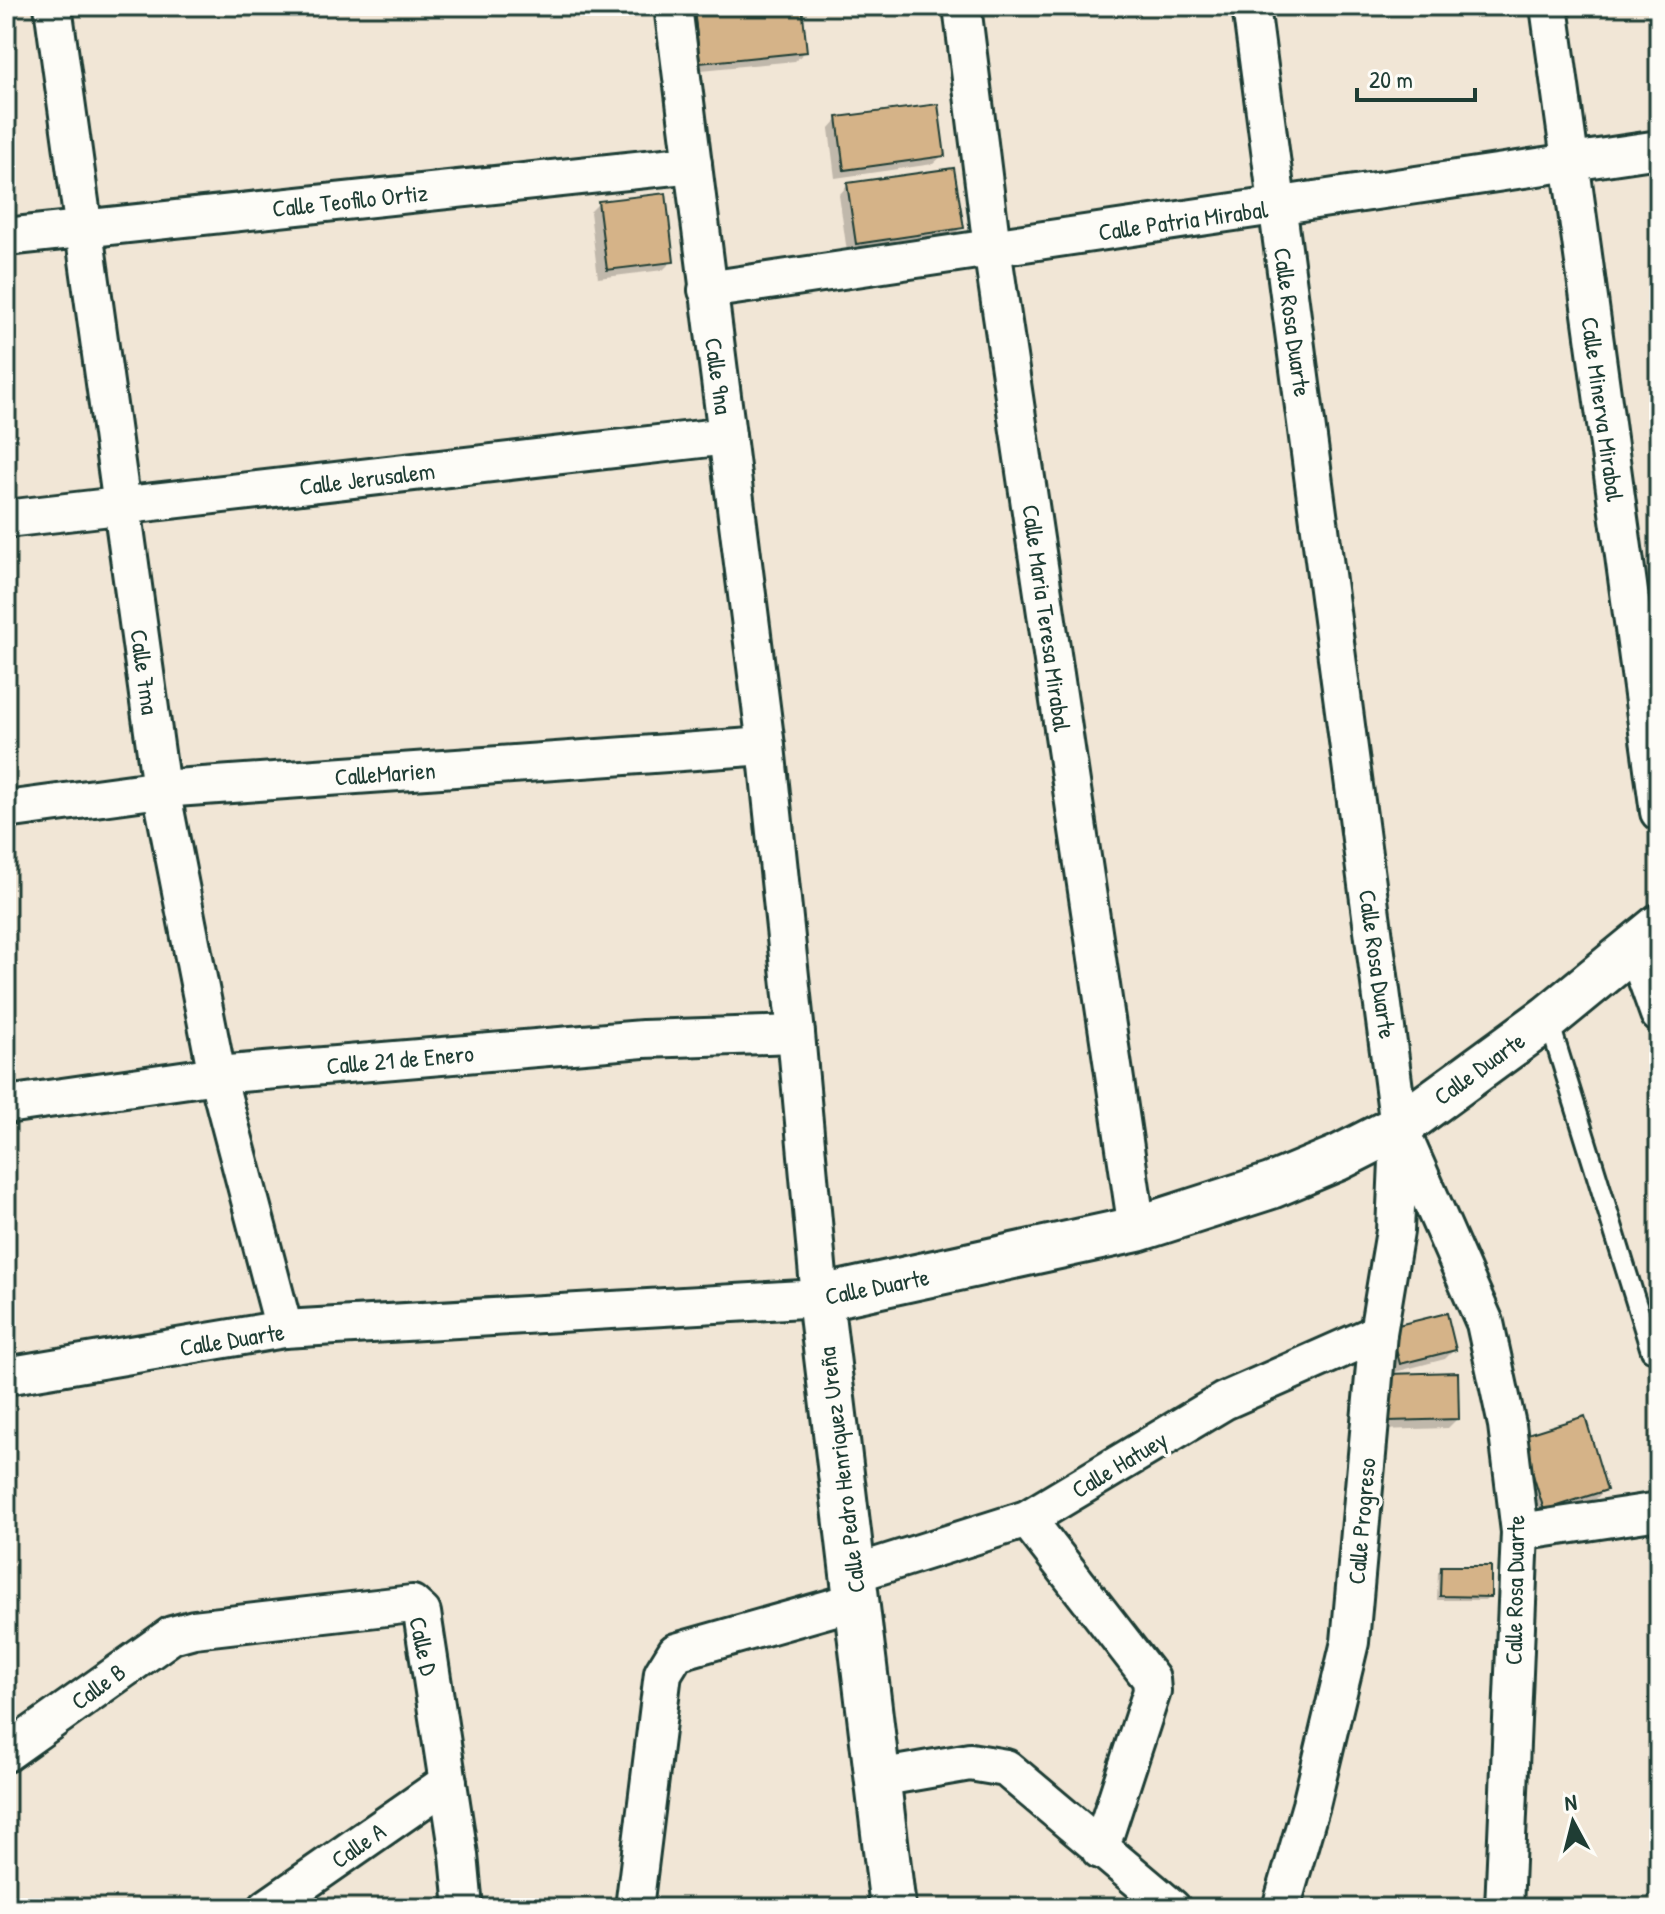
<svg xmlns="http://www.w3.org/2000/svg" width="1665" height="1914" font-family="'Patrick Hand',sans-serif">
	<rect width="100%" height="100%" fill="#f1e6d6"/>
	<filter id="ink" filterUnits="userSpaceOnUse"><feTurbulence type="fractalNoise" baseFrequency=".0125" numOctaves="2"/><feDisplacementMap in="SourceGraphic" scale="16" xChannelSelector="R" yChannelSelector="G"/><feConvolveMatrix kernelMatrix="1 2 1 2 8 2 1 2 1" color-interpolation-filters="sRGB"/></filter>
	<g filter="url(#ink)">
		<!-- shadow -->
		<g fill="#0003">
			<path d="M743,6H800L805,52L795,61L691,71L686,20L695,11Z"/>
			<path d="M838,119L943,155L933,164L835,178L829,129Z"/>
			<path d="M848,185L961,227L952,237L847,252L839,195Z"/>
			<path d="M599,203L672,261L663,270L598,278L590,212Z"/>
			<path d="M1382,1338L1454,1350L1445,1359L1391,1373Z"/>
			<path d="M1379,1385L1457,1419L1448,1428L1380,1430Z"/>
			<path d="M1513,1447L1605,1489L1596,1499L1534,1518Z"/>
			<path d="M1442,1568L1489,1596L1485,1600H1437L1438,1572Z"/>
		</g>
		<!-- building -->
		<g fill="#d5b388" stroke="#1f3d34" stroke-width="2">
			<path d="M722,6H802L807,52L700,63L694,9Z"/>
			<path d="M938,104L945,156L844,170L837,117Z"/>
			<path d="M954,168L964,228L856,244L847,183Z"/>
			<path d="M666,193L674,262L607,270L598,201Z"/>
			<path d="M1447,1313L1456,1350L1400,1364L1390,1327Z"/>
			<path d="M1458,1372L1459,1419L1389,1421L1388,1374Z"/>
			<path d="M1585,1416L1607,1490L1544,1510L1521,1436Z"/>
			<path d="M1441,1566H1491V1597L1440,1596Z"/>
		</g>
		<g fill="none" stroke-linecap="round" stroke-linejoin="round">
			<!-- service casing -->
			<g stroke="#1f3d34" stroke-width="24">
				<path id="service" d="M1548,1018L1651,1351"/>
			</g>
			<!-- minor casing -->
			<g stroke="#1f3d34" stroke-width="42">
				<g id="minor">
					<path d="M53,6L161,789L217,1075L284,1329"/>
					<path d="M962,6L992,248L1137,1229"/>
					<path d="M1251,6L1399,1127L1485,1323L1507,1425L1520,1532L1504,1908"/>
					<path d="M1549,6L1659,812"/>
					<path d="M6,237L693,164"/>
					<path d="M707,290L1659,149"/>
					<path d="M6,519L727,436"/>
					<path d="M6,810L161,789L766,746"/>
					<path d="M1635,947L1659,1014"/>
					<path d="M6,1105L217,1075L643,1039L796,1034"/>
					<path d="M6,1376L284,1329L820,1298L796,1034L766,746L673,6"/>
					<path d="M1027,1519L1151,1679L1152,1691L1100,1850"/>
					<path d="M1520,1532L1659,1511"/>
					<path d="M853,1574L1027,1519L1224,1401L1378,1333"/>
					<path d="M6,1753L172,1635L194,1629L412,1604L422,1613L459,1855L464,1908"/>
					<path d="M878,1778L970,1762L1006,1768L1172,1908"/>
					<path d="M267,1908L448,1782"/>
					<path d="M634,1908L663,1673L676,1652L856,1601"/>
					<path d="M1281,1908L1311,1805L1350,1642L1378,1333L1395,1231L1399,1137"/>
				</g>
			</g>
			<!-- tertiary casing -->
			<g stroke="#1f3d34" stroke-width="50">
				<path id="tertiary" d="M893,1908L820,1298L1137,1229L1271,1186L1338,1158L1399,1127L1548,1018L1659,927"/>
			</g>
			<!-- service -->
			<use href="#service" stroke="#fdfcf7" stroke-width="18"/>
			<!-- minor -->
			<use href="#minor" stroke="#fdfcf7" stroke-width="36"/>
			<!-- tertiary -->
			<use href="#tertiary" stroke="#fdfcf7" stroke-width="44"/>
		</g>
	</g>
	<g text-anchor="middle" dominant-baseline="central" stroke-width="7" stroke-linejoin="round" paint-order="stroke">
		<!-- street labels -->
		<g font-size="24" fill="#1f3d34" stroke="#fdfcf7">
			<text transform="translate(350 200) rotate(-6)">Calle Teofilo Ortiz</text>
			<text transform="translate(1183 220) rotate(-8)">Calle Patria Mirabal</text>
			<text transform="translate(1293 322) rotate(82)">Calle Rosa Duarte</text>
			<text transform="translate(719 376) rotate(82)">Calle 9na</text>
			<text transform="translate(1603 409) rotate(82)">Calle Minerva Mirabal</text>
			<text transform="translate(367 478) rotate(-7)">Calle Jerusalem</text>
			<text transform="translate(1047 618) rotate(82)">Calle Maria Teresa Mirabal</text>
			<text transform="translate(145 672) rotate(82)">Calle 7ma</text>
			<text transform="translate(385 773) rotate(-4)">CalleMarien</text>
			<text transform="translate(1378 964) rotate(82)">Calle Rosa Duarte</text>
			<text transform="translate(400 1059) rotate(-5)">Calle 21 de Enero</text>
			<text transform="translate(1479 1068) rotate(-36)">Calle Duarte</text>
			<text transform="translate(877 1286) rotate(-11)">Calle Duarte</text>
			<text transform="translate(232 1339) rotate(-9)">Calle Duarte</text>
			<text transform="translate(1119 1464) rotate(-31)">Calle Hatuey</text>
			<text transform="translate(841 1470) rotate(-97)">Calle Pedro Henriquez Ureña</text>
			<text transform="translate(1361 1521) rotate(-85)">Calle Progreso</text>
			<text transform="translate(1514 1590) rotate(-89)">Calle Rosa Duarte</text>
			<text transform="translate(424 1646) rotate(78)">Calle D</text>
			<text transform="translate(98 1686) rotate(-36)">Calle B</text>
			<text transform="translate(358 1845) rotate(-35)">Calle A</text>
		</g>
	</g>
	<!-- margin -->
	<rect width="1665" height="1914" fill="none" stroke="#fdfcf7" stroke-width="32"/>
	<rect x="16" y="16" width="1633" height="1882" fill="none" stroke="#1f3d34" stroke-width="3" filter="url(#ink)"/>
	<!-- north arrow -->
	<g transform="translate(1573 1822) rotate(353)" stroke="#fdfcf7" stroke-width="6" paint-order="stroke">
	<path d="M0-6L14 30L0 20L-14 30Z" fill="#1f3d34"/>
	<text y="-12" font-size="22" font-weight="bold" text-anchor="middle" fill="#1f3d34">N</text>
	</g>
	<!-- scale -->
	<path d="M1357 88v12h118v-12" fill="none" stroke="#1f3d34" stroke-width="4"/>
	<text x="1369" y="88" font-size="24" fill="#1f3d34" stroke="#fdfcf7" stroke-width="6" paint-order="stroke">20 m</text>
</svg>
